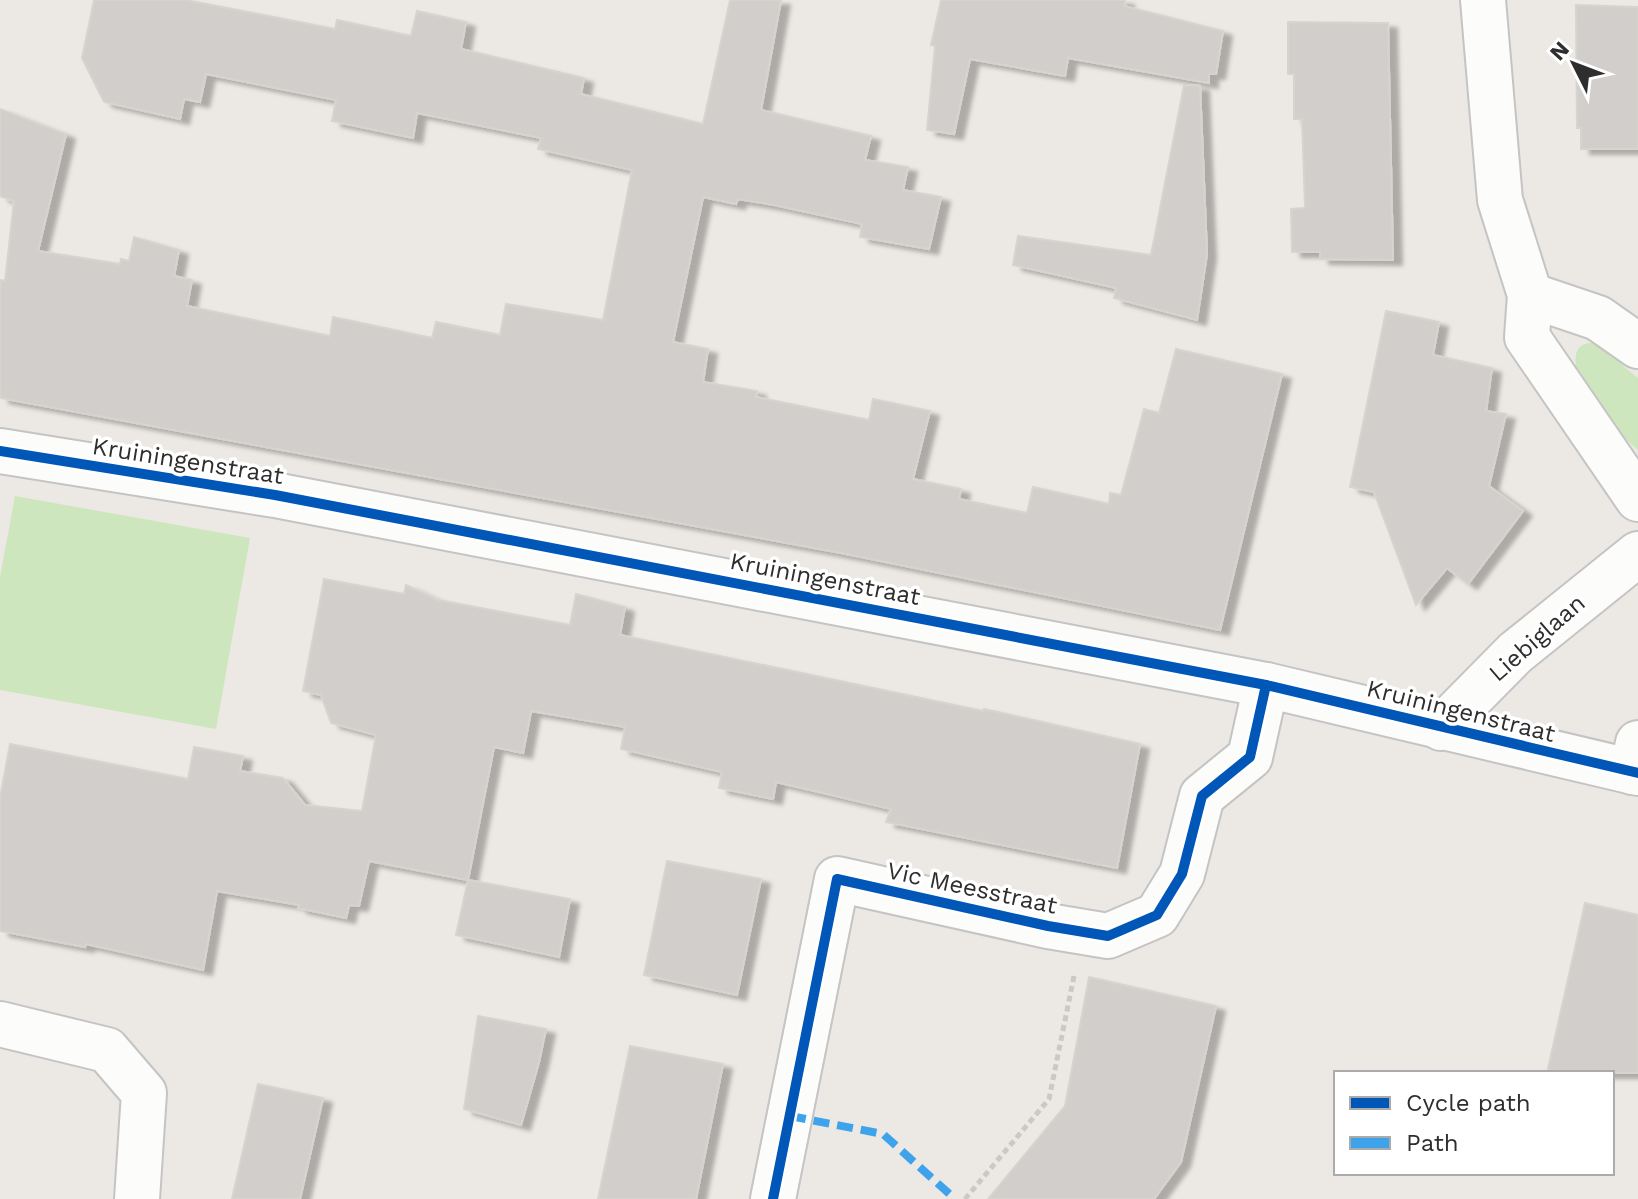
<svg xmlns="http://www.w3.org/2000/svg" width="1638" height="1199" font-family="'Work Sans',sans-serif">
	<defs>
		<filter id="shadow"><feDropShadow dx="9" dy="5" stdDeviation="2" flood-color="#0004"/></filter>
	</defs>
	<rect width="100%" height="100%" fill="#ece8e4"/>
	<!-- green -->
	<g fill="#cee6be">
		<path d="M1598,336L1626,356L1623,366L1638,378V450L1614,429L1593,393L1581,398L1568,370L1576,364C1574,351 1579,343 1592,343Z"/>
		<path d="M15,496L250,538L216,729L0,690V577Z"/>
	</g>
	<!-- building -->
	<g fill="#d1cecb" stroke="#d7d4d0" stroke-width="2" filter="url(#shadow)">
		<path d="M94,0H186L335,29L337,20L411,36L417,11L466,22L461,49L584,78L581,94L703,124L730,0H781L761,110L871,136L865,160L908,167L903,190L941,197L929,249L860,237L862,224L774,205L738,199L736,204L703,197L673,342L708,349L703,382L757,391L756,397L869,420L873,399L930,411L913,479L961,489L959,499L1027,513L1033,487L1109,504L1110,493L1121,495L1144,409L1159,413L1176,349L1282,374L1220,630L841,553L0,398V280L5,281L14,201L0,196V109L66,134L38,251L120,264L121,259L129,261L134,237L179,250L174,276L192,280L187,306L330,336L333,317L432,338L436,322L500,335L506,304L603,320L632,170L538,149L541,138L417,113L413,138L332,121L336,100L206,74L200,102L184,99L180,119L104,102L82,58Z"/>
		<path d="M941,0H1125L1124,6L1223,31L1216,74H1209V83L1068,58L1065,76L970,59L954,134L927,130L935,46L931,45Z"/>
		<path d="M1576,5L1638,7V149H1581V128H1577Z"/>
		<path d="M1288,22L1388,23L1393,260L1320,259V252H1292L1291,209L1305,208L1302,119H1294V74H1288Z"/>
		<path d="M1184,85L1200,86L1207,254L1197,320L1114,298L1116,288L1013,265L1018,236L1151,255Z"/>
		<path d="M1386,311L1439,322L1433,355L1492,368L1486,411L1506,414L1489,486L1523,511L1468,584L1447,568L1416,605L1374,492L1350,487Z"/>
		<path d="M324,579L404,594L406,585L438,600L570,625L576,594L625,607L620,635L983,711L984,709L1140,744L1117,868L886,822L891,809L776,782L773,799L719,788L722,772L621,749L625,727L531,711L523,753L494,747L468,880L369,861L359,906L349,905L346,918L298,908L299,905L217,891L203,970L86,944L85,947L0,931V798L10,744L188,779L194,747L243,756L240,771L283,778L305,805L362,811L376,735L331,723L321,695L303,691Z"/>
		<path d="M667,861L761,879L737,995L644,975Z"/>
		<path d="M468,880L570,899L559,957L456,935Z"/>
		<path d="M1585,903L1638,915V1073H1547Z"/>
		<path d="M1089,977L1216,1006L1181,1162L1154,1199H988L1065,1106Z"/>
		<path d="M478,1016L546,1029L539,1062L521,1125L464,1109Z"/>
		<path d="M630,1046L723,1064L696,1199H598Z"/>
		<path d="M258,1084L323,1098L300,1199H232Z"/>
	</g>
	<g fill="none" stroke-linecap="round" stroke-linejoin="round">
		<!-- minor casing -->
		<g stroke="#c5c4c5" stroke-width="48">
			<g id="minor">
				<path d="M1483,0L1500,200L1530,295L1527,337L1638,499"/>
				<path d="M1530,295L1598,318L1638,346"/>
				<path d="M1441,728L1515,653L1638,554"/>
				<path d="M1632,772L1638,743"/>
				<path d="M0,1024L107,1050L144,1093L137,1199"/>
				<path d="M773,1199L837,879L1048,926L1108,936L1157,915L1182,874L1202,796L1250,757L1266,685"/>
			</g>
		</g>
		<!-- tertiary casing -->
		<g stroke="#c5c4c5" stroke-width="48">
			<path id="tertiary" d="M0,451L275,495L1266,685L1638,773"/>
		</g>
		<!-- path -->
		<path stroke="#c9c9c8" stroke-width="5" stroke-dasharray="6 4" stroke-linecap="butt" d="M965,1199L1049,1099L1074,976"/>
		<!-- minor -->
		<use href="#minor" stroke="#fcfcfb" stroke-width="44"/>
		<!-- tertiary -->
		<use href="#tertiary" stroke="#fcfcfb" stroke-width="44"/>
		<!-- quiet -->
		<path stroke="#3ea3eb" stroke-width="8" stroke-dasharray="16 8" stroke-linecap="butt" d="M790,1116L883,1134L955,1199"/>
		<!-- cycleway casing -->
		<g stroke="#fff" stroke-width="15">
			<g id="cycleway">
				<path d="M0,451L275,495L1266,685L1638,773"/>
				<path d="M773,1199L837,879L1048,926L1108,936L1157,915L1182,874L1202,796L1250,757L1266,685"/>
			</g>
		</g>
		<!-- cycleway -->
		<use href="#cycleway" stroke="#0057b8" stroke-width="10"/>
	</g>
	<g text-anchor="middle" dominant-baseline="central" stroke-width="7" stroke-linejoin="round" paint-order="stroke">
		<!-- street labels -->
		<g font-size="24" fill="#2e2e2e" stroke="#fff">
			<text transform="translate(188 461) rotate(9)">Kruiningenstraat</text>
			<text transform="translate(825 579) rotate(11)">Kruiningenstraat</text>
			<text transform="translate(1537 638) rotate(-41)">Liebiglaan</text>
			<text transform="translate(1461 711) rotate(14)">Kruiningenstraat</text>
			<text transform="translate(972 888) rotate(12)">Vic Meesstraat</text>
		</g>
	</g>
	<!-- legend -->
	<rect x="1334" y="1071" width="280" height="104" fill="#ffffff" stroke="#ababab" stroke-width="2"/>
	<rect x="1350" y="1097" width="40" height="12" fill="#0057b8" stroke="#ababab" stroke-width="2"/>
	<text x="1406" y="1111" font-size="24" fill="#2e2e2e">Cycle path</text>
	<rect x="1350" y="1137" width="40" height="12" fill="#3ea3eb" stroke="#ababab" stroke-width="2"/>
	<text x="1406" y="1151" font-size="24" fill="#2e2e2e">Path</text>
	<!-- north arrow -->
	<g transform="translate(1574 64) rotate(312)" stroke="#ffffff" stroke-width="6" paint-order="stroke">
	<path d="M0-6L14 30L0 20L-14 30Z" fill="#2e2e2e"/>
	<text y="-12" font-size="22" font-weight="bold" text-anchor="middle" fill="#2e2e2e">N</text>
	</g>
</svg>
